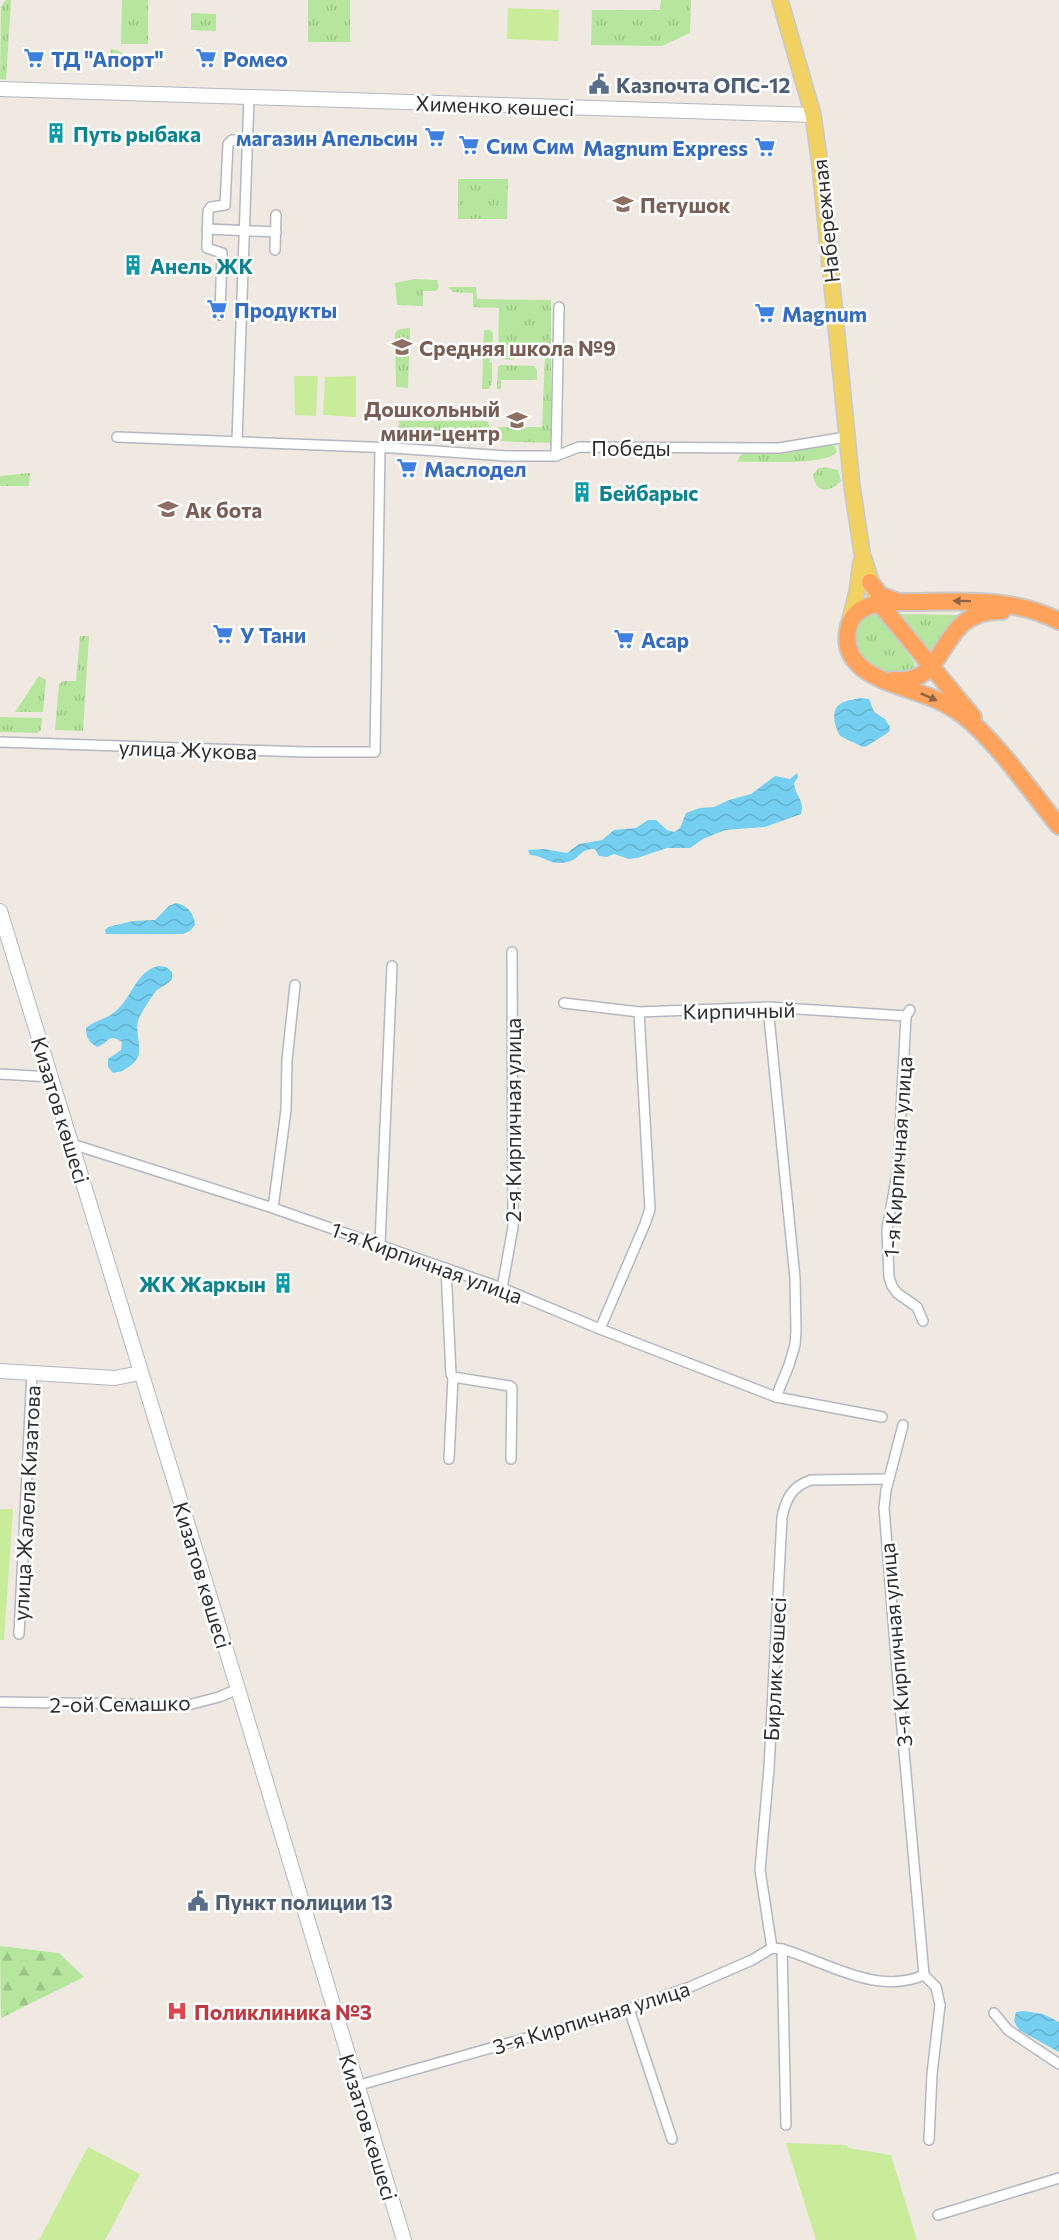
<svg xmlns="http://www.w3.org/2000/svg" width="1059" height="2240" font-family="Commissioner,sans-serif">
	<defs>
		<pattern id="grass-tufts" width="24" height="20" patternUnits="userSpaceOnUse" patternTransform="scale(1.5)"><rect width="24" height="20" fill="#b6e59e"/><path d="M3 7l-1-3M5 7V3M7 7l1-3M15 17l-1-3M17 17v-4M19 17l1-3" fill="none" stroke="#9dc588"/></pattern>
		<pattern id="forest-firs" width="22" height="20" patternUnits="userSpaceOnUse" patternTransform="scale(1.5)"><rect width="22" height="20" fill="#b6e59e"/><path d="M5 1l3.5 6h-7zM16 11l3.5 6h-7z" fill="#9dc588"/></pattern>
		<pattern id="garden-dots" width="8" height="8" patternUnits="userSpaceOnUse" patternTransform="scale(1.5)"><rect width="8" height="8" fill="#b6e59e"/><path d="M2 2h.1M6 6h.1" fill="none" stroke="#9dc588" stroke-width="1.8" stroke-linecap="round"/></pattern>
		<pattern id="water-waves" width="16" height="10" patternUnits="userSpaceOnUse" patternTransform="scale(1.5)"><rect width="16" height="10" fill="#75cff0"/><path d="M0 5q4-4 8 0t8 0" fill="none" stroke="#66b2ce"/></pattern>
	</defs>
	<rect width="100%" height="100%" fill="#efe9e1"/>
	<!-- grass -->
	<g fill="url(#grass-tufts)">
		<path d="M6,0H11L6,80L0,79L1,7Z"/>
		<path d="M122,0H148V44H121Z"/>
		<rect x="308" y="0" width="42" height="42"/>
		<path d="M661,0H691L690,33L662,46L591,45L592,10H660Z"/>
		<path d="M191,13L216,14V31L191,30Z"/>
		<path d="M458,179H508L507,219H458Z"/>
		<path d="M415,279L437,280L439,287L436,291H423V306L397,305L395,283Z"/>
		<path d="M448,287H476L477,299L551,300V443L495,441V430L498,427H542L545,356L538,355V347H520L518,357L513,360L502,359L498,354L499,308L473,307V293L453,292Z"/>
		<path d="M410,328L408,388L396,387L395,333L399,329Z"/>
		<path d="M484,330H490L493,333L492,357L489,362L492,363V382L489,389H482Z"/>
		<path d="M500,365L534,366L537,370V380H501V389H497L498,367Z"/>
		<path d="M399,421H487L491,428L490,441L398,437Z"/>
		<path d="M823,445L835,446L837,452C826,466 757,461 737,462L740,456L745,453L782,454Z"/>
		<path d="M824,467L838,470L841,481C829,493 816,494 813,475L818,469Z"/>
		<path d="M30,473L29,486H0V476Z"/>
		<path d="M875,612L914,662L915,670L911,677L880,672L860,655L854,636L859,616Z"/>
		<path d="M891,614L963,615L930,660Z"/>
		<path d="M80,636H89L83,731L55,730L59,684L63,681H76Z"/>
		<path d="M39,676L46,680L43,712H15Z"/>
		<path d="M0,717L42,718L41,730L37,733L0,732Z"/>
	</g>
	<!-- forest -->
	<path fill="url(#forest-firs)" d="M0,1946L59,1953L84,1977L1,2018Z"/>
	<!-- garden -->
	<path fill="url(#garden-dots)" d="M111,49L117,50L129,57V66L110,65Z"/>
	<!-- pitch -->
	<g fill="#c9ec9a">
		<path d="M508,8L559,10L558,41L507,39Z"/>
		<path d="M294,376H318L316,416L295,415Z"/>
		<path d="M356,376V417L323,415L325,377Z"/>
		<path d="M0,1509H13L4,1640H0Z"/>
		<path d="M786,2143L846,2145L849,2148L891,2155L917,2240H816Z"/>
		<path d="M88,2147L140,2174L105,2240H39Z"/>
	</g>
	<!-- water -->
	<g fill="url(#water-waves)">
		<path d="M859,698L869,699L874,712L885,719L890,727L889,732L867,746L863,747L840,736C835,727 830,711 840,704C845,700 854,700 859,698Z"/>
		<path d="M797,773L798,777L794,783C795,796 805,800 801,814L765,827L725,830L703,839L690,848H667L637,858L629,859L614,854L607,857L599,856L595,849C578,849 580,860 567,862C549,866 546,856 530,855L528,850L544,849L567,853L579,844L602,840L614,830L636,828L648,820H656L667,830L674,832L680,828L686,813L700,808L714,807L729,800L751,794L775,776L790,779Z"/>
		<path d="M176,903C188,906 194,913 195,925L190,931L183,934H106L105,930L108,927L133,921L155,920L169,906Z"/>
		<path d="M158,966L166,967L172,972V979C167,985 162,986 157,990C152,995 142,1012 139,1018C132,1035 149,1053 130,1066C124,1070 121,1072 113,1073L108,1067V1059L121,1050L122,1042C108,1032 109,1043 97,1047C89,1042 86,1038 86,1028C95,1020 109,1019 118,1009C133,995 136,972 158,966Z"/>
		<path d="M1024,2011L1043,2014L1059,2022V2052L1019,2030L1014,2021L1016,2012Z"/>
	</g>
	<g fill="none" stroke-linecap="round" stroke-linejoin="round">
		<!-- street casing -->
		<g stroke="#b4b7c1" stroke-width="12">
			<g id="street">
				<path d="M207,229L276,232"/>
				<path d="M275,250L276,215"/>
				<path d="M220,315L222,253L207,248L208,211L211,207L225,205L228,144L232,140H248"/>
				<path d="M117,437L394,448L506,456H556L579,447L779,448L846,437"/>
				<path d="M237,441L249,97"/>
				<path d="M556,456L559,307"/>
				<path d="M0,742L305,752H375L380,448"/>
				<path d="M564,1003L639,1012L768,1007L906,1016L910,1010"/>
				<path d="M768,1007L795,1278L796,1331L795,1345L789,1365L776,1397"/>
				<path d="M906,1016L898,1169L887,1229L889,1277L892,1286L897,1293L917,1307L923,1321"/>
				<path d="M0,1074L51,1077"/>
				<path d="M72,1144L273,1208L502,1288L600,1329L776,1397L882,1417"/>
				<path d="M273,1208L286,1110L287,1060L295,985"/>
				<path d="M380,1244L392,966"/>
				<path d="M446,1268L451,1374L453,1377L510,1386L512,1388L511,1459"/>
				<path d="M502,1288L513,1227L512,952"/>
				<path d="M600,1329L645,1224L650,1209L639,1012"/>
				<path d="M903,1425L886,1490L884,1508L899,1695L924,1975L936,1987L940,2005L932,2074L929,2140"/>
				<path d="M449,1459L453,1377"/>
				<path d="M19,1634L32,1372"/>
				<path d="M0,1702L188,1705L219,1697L238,1689"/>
				<path d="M772,1948L760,1870L769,1768L782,1517C786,1499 792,1486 811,1480L889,1479"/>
				<path d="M782,1949L786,2125"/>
				<path d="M629,2009L672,2139"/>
				<path d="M994,2013L1008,2030L1059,2064"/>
				<path d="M356,2086L629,2009L690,1987L752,1960L772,1948L782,1949C827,1962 876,1996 924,1975"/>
				<path d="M938,2215L1059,2178"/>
			</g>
		</g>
		<!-- secondary casing -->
		<g stroke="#b4b7c1" stroke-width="16">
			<g id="secondary">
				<path d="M0,89L813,115"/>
				<path d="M0,911L238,1689L404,2240"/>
				<path d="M0,1371L115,1378L140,1373"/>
			</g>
		</g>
		<!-- primary casing -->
		<g stroke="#c9c9c9" stroke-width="18">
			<g id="primary">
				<path d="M780,0L813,115L820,165L852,486L862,553L875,593"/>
				<path d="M849,624L857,592L861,562"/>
			</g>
		</g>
		<!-- highway casing -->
		<g stroke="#c9c9c9" stroke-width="20">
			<g id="highway">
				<path d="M870,582L880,595L896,601"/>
				<path d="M880,604L973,717"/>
				<path d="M1059,621C1014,598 966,601 917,602C895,602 856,599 849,626C837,671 889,682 919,693C935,698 951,706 964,716C998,743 1031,792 1059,826"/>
				<path d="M893,680C953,686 933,610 1002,611"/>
			</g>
		</g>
		<!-- street -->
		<use href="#street" stroke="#fff" stroke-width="9"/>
		<!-- secondary -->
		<use href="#secondary" stroke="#fff" stroke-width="14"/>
		<!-- primary -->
		<use href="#primary" stroke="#f2d163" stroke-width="15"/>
		<!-- highway -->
		<use href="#highway" stroke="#ffa35c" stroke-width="16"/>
	</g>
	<!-- one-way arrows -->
	<defs><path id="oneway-solid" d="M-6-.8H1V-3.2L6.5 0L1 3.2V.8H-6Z" transform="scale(1.5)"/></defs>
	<g fill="#8c6343">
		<use href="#oneway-solid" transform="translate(962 601) rotate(-179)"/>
		<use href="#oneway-solid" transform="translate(929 697) rotate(24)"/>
	</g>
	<!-- icons -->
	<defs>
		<g id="supermarket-bare" transform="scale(1.62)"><path d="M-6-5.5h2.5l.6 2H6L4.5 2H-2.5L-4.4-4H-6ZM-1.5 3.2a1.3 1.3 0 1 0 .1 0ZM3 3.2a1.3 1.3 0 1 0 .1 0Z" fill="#3f7fe0" stroke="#fff" stroke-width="2.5" paint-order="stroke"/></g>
		<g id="civic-bare" transform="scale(1.62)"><path d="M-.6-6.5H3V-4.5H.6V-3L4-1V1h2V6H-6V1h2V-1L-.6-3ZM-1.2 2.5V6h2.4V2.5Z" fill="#5c6f8a" stroke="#fff" stroke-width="2.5" paint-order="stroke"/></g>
		<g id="building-bare" transform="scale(1.62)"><path d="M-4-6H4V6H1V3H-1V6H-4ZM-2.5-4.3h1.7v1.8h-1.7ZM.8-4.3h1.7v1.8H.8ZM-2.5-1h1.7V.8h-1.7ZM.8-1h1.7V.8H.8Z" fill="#0f9aa8" stroke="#fff" stroke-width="2.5" paint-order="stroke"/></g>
		<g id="school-bare" transform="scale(1.62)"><path d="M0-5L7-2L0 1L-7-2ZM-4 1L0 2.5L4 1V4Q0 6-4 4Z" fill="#8d6e63" stroke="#fff" stroke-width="2.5" paint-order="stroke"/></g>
		<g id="hospital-bare" transform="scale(1.62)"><path d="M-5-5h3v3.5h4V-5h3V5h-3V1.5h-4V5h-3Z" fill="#e0444e" stroke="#fff" stroke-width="2.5" paint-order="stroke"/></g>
	</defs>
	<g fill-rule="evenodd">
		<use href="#supermarket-bare" x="34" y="58"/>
		<use href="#supermarket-bare" x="206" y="58"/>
		<use href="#civic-bare" x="599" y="84"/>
		<use href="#building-bare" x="56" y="133"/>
		<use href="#supermarket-bare" x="435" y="137"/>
		<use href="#supermarket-bare" x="469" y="145"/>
		<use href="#supermarket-bare" x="765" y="147"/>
		<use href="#school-bare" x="623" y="204"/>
		<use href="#building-bare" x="133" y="265"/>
		<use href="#supermarket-bare" x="217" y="309"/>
		<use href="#supermarket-bare" x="765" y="313"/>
		<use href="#school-bare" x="402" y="347"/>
		<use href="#school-bare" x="517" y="420"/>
		<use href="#supermarket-bare" x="407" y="468"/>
		<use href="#building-bare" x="582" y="492"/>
		<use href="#school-bare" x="168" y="509"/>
		<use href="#supermarket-bare" x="223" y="634"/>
		<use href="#supermarket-bare" x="624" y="639"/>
		<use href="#building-bare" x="283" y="1283"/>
		<use href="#civic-bare" x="198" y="1901"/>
		<use href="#hospital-bare" x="177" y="2011"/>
	</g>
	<g text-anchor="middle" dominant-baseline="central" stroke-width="5" stroke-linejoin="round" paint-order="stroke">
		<!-- shop labels -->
		<g font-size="21" font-weight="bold" fill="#366cbe" stroke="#fff" text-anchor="start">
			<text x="51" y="58">ТД "Апорт"</text>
			<text x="223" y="58">Ромео</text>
			<text x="418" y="137" text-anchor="end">магазин Апельсин</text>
			<text x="486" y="145">Сим Сим</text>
			<text x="748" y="147" text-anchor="end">Magnum Express</text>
			<text x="234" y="309">Продукты</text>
			<text x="782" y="313">Magnum</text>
			<text x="424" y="468">Маслодел</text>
			<text x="240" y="634">У Тани</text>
			<text x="641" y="639">Асар</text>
		</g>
		<!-- service labels -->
		<g font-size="21" font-weight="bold" fill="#4e5e75" stroke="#fff" text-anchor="start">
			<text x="616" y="84">Казпочта ОПС-12</text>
			<text x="215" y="1901">Пункт полиции 13</text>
		</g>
		<!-- street labels -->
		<g font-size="21" fill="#2e2e2e" stroke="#fff">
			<text transform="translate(495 105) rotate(2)">Хименко көшесі</text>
			<text transform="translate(825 221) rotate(-96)">Набережная</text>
			<text x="631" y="447">Победы</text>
			<text transform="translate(188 749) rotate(2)">улица Жукова</text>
			<text transform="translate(739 1010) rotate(-1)">Кирпичный</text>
			<text transform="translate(61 1110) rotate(73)">Кизатов көшесі</text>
			<text transform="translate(512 1120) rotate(-90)">2-я Кирпичная улица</text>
			<text transform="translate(897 1157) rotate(-86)">1-я Кирпичная улица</text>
			<text transform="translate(427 1262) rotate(20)">1-я Кирпичная улица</text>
			<text transform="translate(26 1503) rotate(-87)">улица Жалела Кизатова</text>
			<text transform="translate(203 1575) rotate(73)">Кизатов көшесі</text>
			<text transform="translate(895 1645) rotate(-95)">3-я Кирпичная улица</text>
			<text transform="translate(774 1669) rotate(-87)">Бирлик көшесі</text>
			<text transform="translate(120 1703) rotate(-1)">2-ой Семашко</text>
			<text transform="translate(591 2017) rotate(-17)">3-я Кирпичная улица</text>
			<text transform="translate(369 2127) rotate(73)">Кизатов көшесі</text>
		</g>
		<!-- culture labels -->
		<g font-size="21" font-weight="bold" fill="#0d838f" stroke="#fff" text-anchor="start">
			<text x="73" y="133">Путь рыбака</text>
			<text x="150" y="265">Анель ЖК</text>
			<text x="599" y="492">Бейбарыс</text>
			<text x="266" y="1283" text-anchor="end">ЖК Жаркын</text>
		</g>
		<!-- education labels -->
		<g font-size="21" font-weight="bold" fill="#785e54" stroke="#fff" text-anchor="start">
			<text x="640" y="204">Петушок</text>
			<text x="419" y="347">Средняя школа №9</text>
			<text x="500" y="408" text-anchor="end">Дошкольный<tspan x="500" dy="24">мини-центр</tspan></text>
			<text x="185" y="509">Ак бота</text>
		</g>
		<!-- health labels -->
		<g font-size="21" font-weight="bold" fill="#be3a42" stroke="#fff" text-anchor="start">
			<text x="194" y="2011">Поликлиника №3</text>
		</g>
	</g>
</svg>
